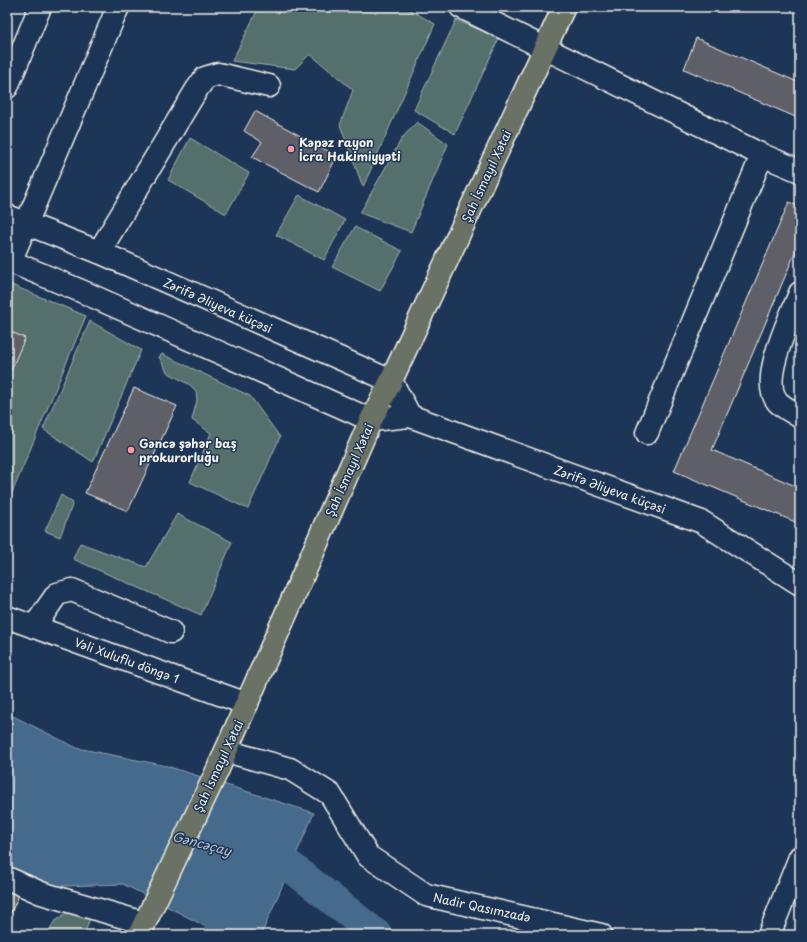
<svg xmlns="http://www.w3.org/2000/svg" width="807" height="942" font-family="'Playpen Sans',sans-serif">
	<rect width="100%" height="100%" fill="#1d3557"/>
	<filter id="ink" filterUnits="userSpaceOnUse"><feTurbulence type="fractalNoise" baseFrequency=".025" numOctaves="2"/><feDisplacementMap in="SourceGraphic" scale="8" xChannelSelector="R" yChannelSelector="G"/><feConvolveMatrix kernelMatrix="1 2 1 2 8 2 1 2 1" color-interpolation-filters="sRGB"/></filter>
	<g filter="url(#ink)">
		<!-- green -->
		<g fill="#546f6c" stroke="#a4b0aa">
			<path d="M259,7H405L435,24L363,187L340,125L353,90L310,54L295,69L232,61Z"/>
			<path d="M456,20L499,38L455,134L414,110Z"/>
			<path d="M417,122L448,144L411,232L360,213L402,138Z"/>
			<path d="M190,138L249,173L226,214L168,180Z"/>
			<path d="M299,195L345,220L324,260L276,235Z"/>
			<path d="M355,227L402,251L380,291L332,267Z"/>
			<path d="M7,283L86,316L7,505Z"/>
			<path d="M90,321L141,350L93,462L43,429Z"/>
			<path d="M162,354L250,396L280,437L248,509L190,482L211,433L192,420L197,400L196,391L190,385L167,372L159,357Z"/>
			<path d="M61,495L73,503L60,537L45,531Z"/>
			<path d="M177,514L232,542L201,615L73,559L80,543L146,567Z"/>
			<path d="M74,907L92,913L84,935H47L54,922Z"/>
		</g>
		<!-- water -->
		<path fill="#446b8c" stroke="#8aa1b1" d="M7,713L77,748L167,766L314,813L261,935H216L201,924L123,884L34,887L7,875Z"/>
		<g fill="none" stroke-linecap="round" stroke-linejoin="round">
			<!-- river -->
			<path stroke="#446b8c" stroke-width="31" d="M251,856L291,867L377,935"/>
		</g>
		<!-- building -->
		<g fill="#5e5f68" stroke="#f4f1e8">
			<path d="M696,38L800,83V119L684,69Z"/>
			<path d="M255,111L337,156L319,192L252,157L262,142L244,131Z"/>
			<path d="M789,202L800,207V241L712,450L800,488V524L674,471Z"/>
			<path d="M7,330L25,338L7,379Z"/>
			<path d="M134,388L177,406L128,511L85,493Z"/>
			<path d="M7,882L22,889L7,921Z"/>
		</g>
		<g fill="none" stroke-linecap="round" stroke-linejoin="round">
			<!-- minor casing -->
			<g stroke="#f4f1e8" stroke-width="25">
				<g id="minor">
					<path d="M461,7L762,155L800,171"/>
					<path d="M7,87L40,7"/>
					<path d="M7,216L99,252L391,381L410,416"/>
					<path d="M99,252L197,89L205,78L218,74L269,86"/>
					<path d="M7,260L81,291L371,420L410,416L702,522L800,584"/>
					<path d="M10,262L118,7"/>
					<path d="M800,293C791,317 759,379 777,401C782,407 793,412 800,417"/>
					<path d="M647,433L762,155"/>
					<path d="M7,617L247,704"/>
					<path d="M34,627L57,594L72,590L171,632"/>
					<path d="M226,751L290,769L330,794L368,856L426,895L601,935"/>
					<path d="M7,878L41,893L144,923"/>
					<path d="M769,935L800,857"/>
				</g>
			</g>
			<!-- major casing -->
			<g stroke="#f4f1e8" stroke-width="25">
				<path id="major" d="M139,935L218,769L371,420L391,381L564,7"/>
			</g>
			<!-- minor -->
			<use href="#minor" stroke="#1d3557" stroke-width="22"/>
			<!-- major -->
			<use href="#major" stroke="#6b7165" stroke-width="22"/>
		</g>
	</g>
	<!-- markers -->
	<g fill="#ff9aa2" stroke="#1d3557" stroke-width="1.5">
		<circle cx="291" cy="149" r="4"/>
		<circle cx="131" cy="450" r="4"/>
	</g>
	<g text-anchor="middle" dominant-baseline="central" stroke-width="3" stroke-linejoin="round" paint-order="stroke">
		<!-- poi labels -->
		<g font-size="12" font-weight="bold" fill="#f4f1e8" stroke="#1d3557" text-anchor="start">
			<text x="299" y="142">Kəpəz rayon<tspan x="299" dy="14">İcra Hakimiyyəti</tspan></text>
			<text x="139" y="443">Gəncə şəhər baş<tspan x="139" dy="14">prokurorluğu</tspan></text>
		</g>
		<!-- street labels -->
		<g font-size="12" fill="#f4f1e8" stroke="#1d3557">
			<text transform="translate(486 176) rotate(-65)">Şah İsmayıl Xətai</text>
			<text transform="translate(218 305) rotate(24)">Zərifə Əliyeva küçəsi</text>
			<text transform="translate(349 470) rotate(-66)">Şah İsmayıl Xətai</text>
			<text transform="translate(610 489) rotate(20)">Zərifə Əliyeva küçəsi</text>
			<text transform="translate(127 660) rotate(20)">Vəli Xuluflu döngə 1</text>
			<text transform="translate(218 766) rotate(-65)">Şah İsmayıl Xətai</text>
			<text transform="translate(482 907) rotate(12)">Nadir Qasımzadə</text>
		</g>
		<!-- water labels -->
		<g font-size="13" font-style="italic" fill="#b6c2c8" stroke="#1d3557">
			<text transform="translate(202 843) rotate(15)">Gəncəçay</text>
		</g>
	</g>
	<!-- margin -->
	<rect width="807" height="942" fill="none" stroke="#1d3557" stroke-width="24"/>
	<rect x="12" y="12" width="783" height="918" fill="none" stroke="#f4f1e8" stroke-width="1.5" filter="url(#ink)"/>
</svg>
